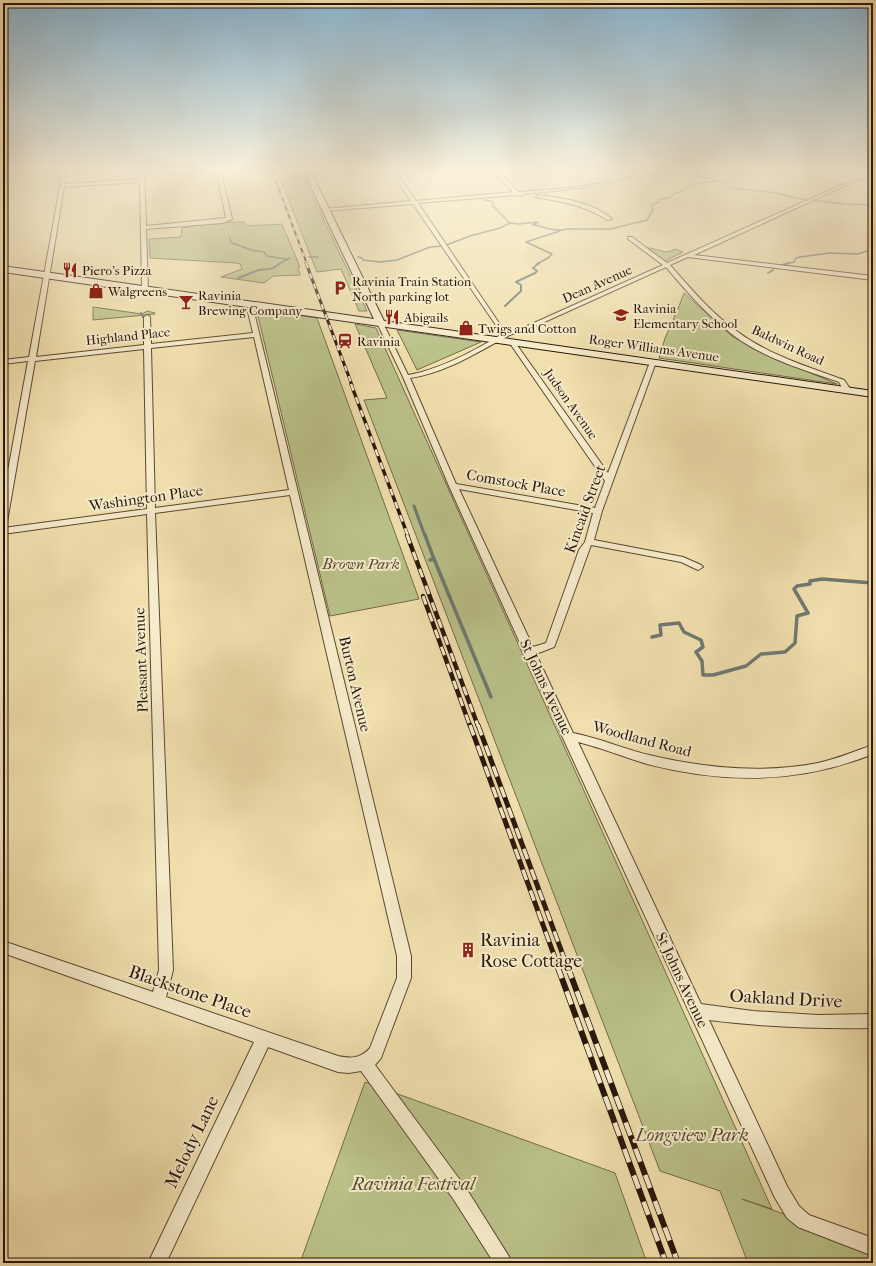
<svg xmlns="http://www.w3.org/2000/svg" width="876" height="1266" font-family="'IM FELL French Canon',serif">
	<rect width="100%" height="100%" fill="#f1e0ae"/>
	<filter id="stains"><feTurbulence type="fractalNoise" baseFrequency=".005" numOctaves="4"/><feColorMatrix values="0 0 0 0 .2 0 0 0 0 .09 0 0 0 0 .02 0 0 0 .5 -.17"/></filter>
	<radialGradient id="worn" r=".72"><stop offset=".6" stop-color="#630" stop-opacity="0"/><stop offset="1" stop-color="#630" stop-opacity=".3"/></radialGradient>
	<!-- green -->
	<g fill="#bbc28a" stroke="#726c4b">
		<path d="M276,168H299L367,311H359L341,269L317,272Z"/>
		<path d="M234,222H244L246,226L282,224L300,267H298L300,275L273,276L264,283L221,277L242,269L240,264L236,263L150,258L149,239L181,237L182,228L194,226L195,225Z"/>
		<path d="M646,248C656,247 665,256 675,249L683,252L665,261Z"/>
		<path d="M684,293L733,337L770,356L837,384L659,358L665,338L675,316L673,314H676Z"/>
		<path d="M93,307L142,314L147,311L155,313V314L93,320Z"/>
		<path d="M262,310L317,318L419,599L330,616L257,312Z"/>
		<path d="M355,324L376,328L772,1209L742,1199L873,1246V1263H748L720,1191L660,1171L364,400L387,398Z"/>
		<path d="M397,330L481,342L417,370Z"/>
		<path d="M365,1082L615,1173L647,1263H300Z"/>
	</g>
	<g fill="none" stroke-linecap="round" stroke-linejoin="round">
		<!-- stream-far3 -->
		<g stroke="#6f7971" stroke-width="1.5">
			<path d="M664,168H675"/>
			<path d="M678,168L685,172L723,182L732,188L777,193L795,198L843,204L873,205"/>
			<path d="M873,190L871,192L873,194"/>
			<path d="M485,200L493,202V206L510,223"/>
			<path d="M230,238V241L232,243L251,250L264,252L267,256L286,259"/>
			<path d="M309,257H318"/>
			<path d="M358,257L362,258L363,260L380,262L397,260L430,247L444,246L470,236L500,228L510,223L518,224L538,222L533,225C543,226 557,233 566,229H611L647,220L653,210L652,205L659,202L658,200L671,197L673,194L685,190V188L695,184L720,181"/>
			<path d="M279,264L290,258"/>
			<path d="M537,264L548,258L552,254L526,242L560,231"/>
			<path d="M785,264L794,262L796,258L800,257L830,253L858,254L873,249"/>
		</g>
		<!-- stream-far2 -->
		<g stroke="#6f7971" stroke-width="2">
			<path d="M783,265L789,263"/>
			<path d="M768,273L773,270"/>
			<path d="M238,278C245,276 250,273 256,271C268,266 267,274 280,263"/>
			<path d="M505,306L521,291V285L516,282L535,273L537,271L533,268L539,263"/>
			<path d="M141,313L143,317"/>
		</g>
		<!-- stream-far1 -->
		<path stroke="#6f7971" stroke-width="3" d="M414,506L425,536"/>
		<!-- stream -->
		<g stroke="#6f7971" stroke-width="3.5">
			<path d="M425,535L434,559"/>
			<path d="M430,560L434,559L491,697"/>
			<path d="M652,637L661,635L660,625L679,623L684,632L701,640L703,647L696,652L702,661L703,675H713L746,666L761,654L785,652L795,643L797,616L808,613L794,589L797,586L810,584V581L822,579L873,583"/>
		</g>
		<!-- street casing -->
		<g stroke="#5b4834" stroke-width="2">
			<g id="street">
				<path d="M38,168L62,171L66,176L65,184L140,179V168H144L146,226L226,218L216,168H220L232,219L223,223L146,229L148,289L145,291L142,289L140,182L64,187L36,357L144,345V317L147,315L150,317L151,344L253,333L248,312L253,304L258,305L254,312L411,956V978L381,1058L375,1065L466,1188L513,1263H494L454,1200L361,1071L349,1073L338,1072L268,1047L166,1263H148L254,1042L3,953V941L153,992L159,970L147,514L3,534V528L147,509L144,349L35,361L7,522L3,525V498L28,361L3,364V360L29,357L62,176L59,173ZM254,337L289,490L155,508L151,348ZM290,495L397,956V978L370,1048C361,1058 352,1059 338,1056L166,997L173,970L155,513Z"/>
				<path d="M389,168H393L416,201L513,192L491,168H496L518,192L569,188L615,181L656,171V173C611,184 570,190 524,194L522,196L517,195L418,203L503,329L507,332L525,327L663,265L628,239V237H632L667,263L857,178L804,168H817L864,177L694,255L873,276V280L688,257L670,265C691,289 712,314 738,332C769,355 808,367 844,380L851,390L850,392H844L839,382C804,370 763,358 733,335C707,315 687,292 666,267L529,329C522,332 512,333 506,337C476,353 445,373 410,378L456,484L595,508L605,481L509,342L514,341L608,473L650,362L653,360L656,362L602,511L594,540L683,557L701,565L703,567L698,570L681,562L591,545L555,645L554,647L536,654L573,733C599,738 624,749 649,755C704,768 762,774 818,763C837,759 855,751 873,745V754C799,784 724,784 647,764C624,757 602,748 578,742L701,1004L753,1011L818,1015L873,1014V1028C817,1029 764,1027 709,1020L787,1186L799,1206L809,1215L873,1238V1256L798,1227L787,1218L775,1198L562,736L449,486L403,377L377,323L380,321L383,323L408,375C438,370 476,350 502,334L413,204L325,211L323,210L325,209L411,201ZM459,489L593,513L585,542L579,550L546,643L533,647Z"/>
				<path d="M538,195C562,198 593,202 612,219L607,220C585,205 562,202 536,197Z"/>
			</g>
		</g>
		<!-- secondary casing -->
		<g stroke="#29160c" stroke-width="2">
			<g id="secondary">
				<path d="M302,168H309L384,321L873,391V397L3,272V266L374,319Z"/>
				<path d="M854,168H861L864,175L873,176V180L860,178Z"/>
			</g>
		</g>
		<!-- street -->
		<use href="#street" fill="#f6ebca" fill-rule="evenodd"/>
		<!-- secondary -->
		<use href="#secondary" fill="#f6ebca" fill-rule="evenodd"/>
		<!-- rail-far5 casing -->
		<g stroke="#29160c" stroke-width="2">
			<path id="rail-far5" d="M271,168L307,264"/>
		</g>
		<!-- rail-far4 casing -->
		<g stroke="#29160c" stroke-width="3">
			<path id="rail-far4" d="M306,263L352,385"/>
		</g>
		<!-- rail-far3 casing -->
		<g stroke="#29160c" stroke-width="3.5">
			<path id="rail-far3" d="M351,384L408,536"/>
		</g>
		<!-- rail-far2 casing -->
		<g stroke="#29160c" stroke-width="4.5">
			<g id="rail-far2">
				<path d="M407,535L478,726"/>
				<path d="M423,596L470,726"/>
			</g>
		</g>
		<!-- rail-far1 casing -->
		<g stroke="#29160c" stroke-width="5">
			<g id="rail-far1">
				<path d="M470,725L558,966"/>
				<path d="M478,725L567,966"/>
			</g>
		</g>
		<!-- rail casing -->
		<g stroke="#29160c" stroke-width="6">
			<g id="rail">
				<path d="M557,965L666,1263"/>
				<path d="M567,965L678,1263"/>
			</g>
		</g>
		<!-- rail-far5 -->
		<use href="#rail-far5" stroke="#f6ebca" stroke-width="1.5" stroke-dasharray="4.5" stroke-linecap="butt"/>
		<!-- rail-far4 -->
		<use href="#rail-far4" stroke="#f6ebca" stroke-width="2" stroke-dasharray="5.5" stroke-linecap="butt"/>
		<!-- rail-far3 -->
		<use href="#rail-far3" stroke="#f6ebca" stroke-width="2.5" stroke-dasharray="7" stroke-linecap="butt"/>
		<!-- rail-far2 -->
		<use href="#rail-far2" stroke="#f6ebca" stroke-width="3" stroke-dasharray="9" stroke-linecap="butt"/>
		<!-- rail-far1 -->
		<use href="#rail-far1" stroke="#f6ebca" stroke-width="3.5" stroke-dasharray="11" stroke-linecap="butt"/>
		<!-- rail -->
		<use href="#rail" stroke="#f6ebca" stroke-width="4.5" stroke-dasharray="14" stroke-linecap="butt"/>
	</g>
	<!-- sky -->
	<linearGradient id="sky" x2="0" y2="1"><stop stop-color="#8ab7d4"/><stop offset="0.49" stop-color="#f9f1db"/><stop offset="1" stop-color="#f9f1db" stop-opacity="0"/></linearGradient>
	<rect width="876" height="346" fill="url(#sky)"/>
	<!-- icons -->
	<defs>
		<g id="restaurant-bare" transform="scale(1.2)"><path d="M-5-6h1v4h1v-4h1v4h1v-4h1v5L-1.5 .5V6h-2V.5L-5-1ZM5-6V6H3V1.5H1.5Q1.5-4 5-6Z" fill="#8f2418" stroke="#f6ebca" stroke-width="2.5" paint-order="stroke"/></g>
		<g id="parking-bare" transform="scale(1.2)"><path d="M-3.5-5.5H1a3.5 3.5 0 0 1 0 7H-1V5.5H-3.5ZM-1-3.4V-.6H.8a1.4 1.4 0 0 0 0-2.8Z" fill="#8f2418" stroke="#f6ebca" stroke-width="2.5" paint-order="stroke"/></g>
		<g id="shop-bare" transform="scale(1.2)"><path d="M-5-2.5h2.3a2.7 3.5 0 0 1 5.4 0H5L5.5 6h-11ZM-1.5-2.5h3a1.5 2.3 0 0 0-3 0Z" fill="#8f2418" stroke="#f6ebca" stroke-width="2.5" paint-order="stroke"/></g>
		<g id="bar-bare" transform="scale(1.2)"><path d="M-6-5H6L.8 .8V4.5H3.5V6h-7V4.5H-.8V.8Z" fill="#8f2418" stroke="#f6ebca" stroke-width="2.5" paint-order="stroke"/></g>
		<g id="school-bare" transform="scale(1.2)"><path d="M0-5L7-2L0 1L-7-2ZM-4 1L0 2.5L4 1V4Q0 6-4 4Z" fill="#8f2418" stroke="#f6ebca" stroke-width="2.5" paint-order="stroke"/></g>
		<g id="station-bare" transform="scale(1.2)"><path d="M-3-6H3Q5-6 5-4V2Q5 4 3 4L4.5 6H3L1.5 4h-3L-3 6H-4.5L-3 4Q-5 4-5 2V-4Q-5-6-3-6ZM-3.5-4v3h7v-3ZM-3.5 1v1.5H-2V1ZM2 1v1.5H3.5V1Z" fill="#8f2418" stroke="#f6ebca" stroke-width="2.5" paint-order="stroke"/></g>
		<g id="building-bare" transform="scale(1.2)"><path d="M-4-6H4V6H1V3H-1V6H-4ZM-2.5-4.3h1.7v1.8h-1.7ZM.8-4.3h1.7v1.8H.8ZM-2.5-1h1.7V.8h-1.7ZM.8-1h1.7V.8H.8Z" fill="#8f2418" stroke="#f6ebca" stroke-width="2.5" paint-order="stroke"/></g>
	</defs>
	<g fill-rule="evenodd">
		<use href="#restaurant-bare" x="70" y="270"/>
		<use href="#parking-bare" x="340" y="288"/>
		<use href="#shop-bare" x="96" y="291"/>
		<use href="#bar-bare" x="186" y="302"/>
		<use href="#school-bare" x="621" y="315"/>
		<use href="#restaurant-bare" x="392" y="317"/>
		<use href="#shop-bare" x="466" y="328"/>
		<use href="#station-bare" x="345" y="341"/>
		<use href="#building-bare" x="468" y="950"/>
	</g>
	<g text-anchor="middle" dominant-baseline="central" stroke-width="4" stroke-linejoin="round" paint-order="stroke">
		<!-- far-poi labels -->
		<g font-size="13" fill="#29160c" stroke="#f6ebca" text-anchor="start">
			<text x="82" y="270">Piero's Pizza</text>
			<text x="352" y="281">Ravinia Train Station<tspan x="352" dy="15">North parking lot</tspan></text>
			<text x="108" y="291">Walgreens</text>
			<text x="198" y="295">Ravinia<tspan x="198" dy="15">Brewing Company</tspan></text>
			<text x="633" y="308">Ravinia<tspan x="633" dy="15">Elementary School</tspan></text>
			<text x="404" y="317">Abigails</text>
			<text x="478" y="328">Twigs and Cotton</text>
			<text x="357" y="341">Ravinia</text>
		</g>
		<!-- far-street labels -->
		<g font-size="13" fill="#29160c" stroke="#f6ebca">
			<text transform="translate(597 284) rotate(-24)">Dean Avenue</text>
			<text transform="translate(128 336) rotate(-6)">Highland Place</text>
			<text transform="translate(788 345) rotate(25)">Baldwin Road</text>
			<text transform="translate(654 348) rotate(8)">Roger Williams Avenue</text>
			<text transform="translate(571 404) rotate(55)">Judson Avenue</text>
		</g>
		<!-- street labels -->
		<g font-size="15" fill="#29160c" stroke="#f6ebca">
			<text transform="translate(516 483) rotate(10)">Comstock Place</text>
			<text transform="translate(146 498) rotate(-8)">Washington Place</text>
			<text transform="translate(585 509) rotate(-70)">Kincaid Street</text>
			<text transform="translate(141 660) rotate(-92)">Pleasant Avenue</text>
			<text transform="translate(355 684) rotate(77)">Burton Avenue</text>
			<text transform="translate(546 687) rotate(65)">St Johns Avenue</text>
			<text transform="translate(642 739) rotate(15)">Woodland Road</text>
			<text transform="translate(682 980) rotate(65)">St Johns Avenue</text>
		</g>
		<!-- park labels -->
		<g font-size="15" font-style="italic" fill="#554a32" stroke="#f6ebca">
			<text x="361" y="564">Brown Park</text>
		</g>
		<!-- near-poi labels -->
		<g font-size="18" fill="#29160c" stroke="#f6ebca" text-anchor="start">
			<text x="480" y="940">Ravinia<tspan x="480" dy="21">Rose Cottage</tspan></text>
		</g>
		<!-- near-street labels -->
		<g font-size="18" fill="#29160c" stroke="#f6ebca">
			<text transform="translate(190 992) rotate(19)">Blackstone Place</text>
			<text transform="translate(786 999) rotate(3)">Oakland Drive</text>
			<text transform="translate(192 1142) rotate(-64)">Melody Lane</text>
		</g>
		<!-- near-park labels -->
		<g font-size="18" font-style="italic" fill="#554a32" stroke="#f6ebca">
			<text x="692" y="1135">Longview Park</text>
			<text x="413" y="1184">Ravinia Festival</text>
		</g>
	</g>
	<!-- margin -->
	<rect width="876" height="1266" fill="none" stroke="#f1e0ae" stroke-width="16"/>
	<rect x="4" y="4" width="868" height="1258" fill="none" stroke="#29160c" stroke-width="2"/>
	<rect x="8" y="8" width="860" height="1250" fill="none" stroke="#29160c"/>
	<rect width="100%" height="100%" filter="url(#stains)"/>
	<rect width="100%" height="100%" fill="url(#worn)"/>
</svg>
